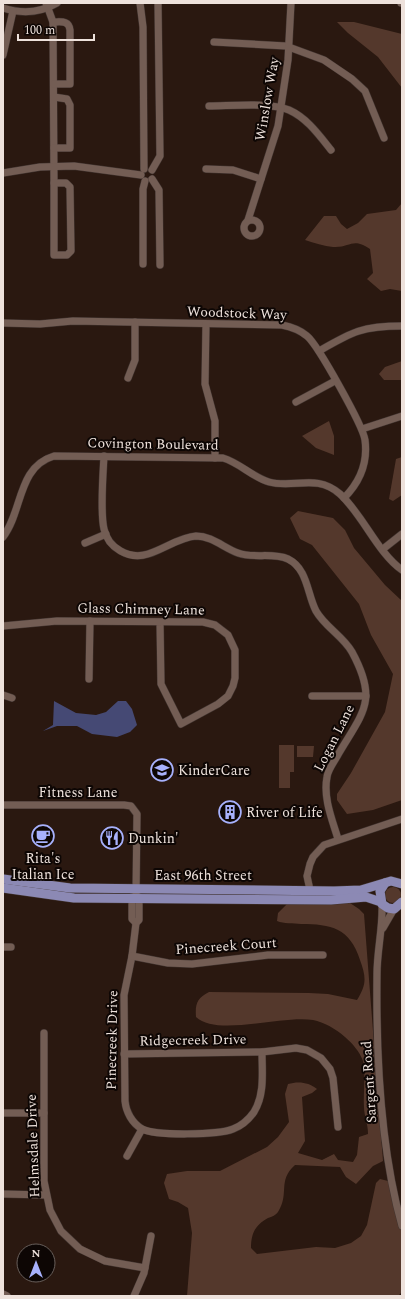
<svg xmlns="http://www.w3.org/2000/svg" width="405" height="1299" font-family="Spectral,serif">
	<rect width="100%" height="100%" fill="#2a1810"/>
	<!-- green -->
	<g fill="#54382c">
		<path d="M337,22H354L402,34V88L378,57L348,33Z"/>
		<path d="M402,203V291L390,289L381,291L367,279L373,273L370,249C352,237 351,248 333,247C324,246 314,243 305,240L324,216H336L341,224L347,229L358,223L367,214L396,210Z"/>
		<path d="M402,361V380H384L379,374L385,367Z"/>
		<path d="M329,421L334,436V455L316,448L302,436Z"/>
		<path d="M402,457V495L393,501L389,499L396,459Z"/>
		<path d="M298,511L333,518L345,530L354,548L385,585L402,601V800L373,810L347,814L337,800V794L351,773L385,712L393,674L371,635L359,604L312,545L300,539L290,518Z"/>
		<path d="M279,745H294V772H290V788H279Z"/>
		<path d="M297,746H314L313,757H297Z"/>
		<circle cx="393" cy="895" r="8"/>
		<path d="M288,903H350L359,909L364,914L383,1161L373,1166L356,1184L346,1177L340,1167L295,1165C277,1181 290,1193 278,1212C276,1215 272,1217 268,1218C255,1225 251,1234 251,1248L257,1254L316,1247L335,1248L351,1243L361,1236L367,1225L376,1183L380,1179L388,1181L402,1234V1292L398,1296H187L192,1233L188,1208L178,1202L169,1199L164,1183L167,1174L187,1171H220L267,1147L278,1137L289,1122L285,1094L288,1084C298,1081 309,1082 317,1089L312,1093L302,1097L305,1141L298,1153L322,1160L334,1154L338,1160L353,1162L357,1155L359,1137L368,1134C368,1124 364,1116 364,1107C363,1095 366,1071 363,1061C360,1052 352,1043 345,1037C336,1029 324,1022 313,1020C282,1015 217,1037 196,1017C195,1004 197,998 209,992L309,993L328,994L357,1000C367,984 366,977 360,960C350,928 331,924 301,924C293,923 284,924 277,921L278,913Z"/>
	</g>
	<!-- water -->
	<path fill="#454974" d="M54,701L76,713L96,715L106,712L118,701H126L132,709L137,725L130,732L117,737L92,734L77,726H57L43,731L53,725Z"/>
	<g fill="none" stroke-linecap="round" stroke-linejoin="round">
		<!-- minor casing -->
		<g stroke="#423531" stroke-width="8">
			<g id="minor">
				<path d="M46,3L53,22L54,183"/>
				<path d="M140,3L143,27L144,169"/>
				<path d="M401,3H402"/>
				<path d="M3,8C22,14 40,13 57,3"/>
				<path d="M53,22C61,22 69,20 70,30V84H54"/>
				<path d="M214,42L286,46L324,60L352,79L365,91L384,138"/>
				<path d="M3,55L13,11"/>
				<path d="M54,97L67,99L70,105V148H54"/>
				<path d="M209,106C230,106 271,102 289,110C307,118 319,135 331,150"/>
				<path d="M206,169L233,170L261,179"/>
				<path d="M152,170L160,156L158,3"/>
				<path d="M3,173L40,167L74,166L141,175"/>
				<path d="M152,179L159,190L160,265"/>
				<path d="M54,183H66L70,187L71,251L67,255H54Z"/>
				<circle cx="252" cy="228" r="8"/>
				<path d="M248,220L278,126L288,60L291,3"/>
				<path d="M143,264V189L145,181"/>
				<path d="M3,323L40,324L73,321L282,325C292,327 300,330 307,336C318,345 363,426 365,440C368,463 360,482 344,498"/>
				<path d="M206,324L205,384L215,421V458"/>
				<path d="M319,351C352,332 362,326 402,326"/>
				<path d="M128,378L135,360V322"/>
				<path d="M296,402L335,381"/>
				<path d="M362,429L402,416"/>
				<path d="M104,456C103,475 100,512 104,529C108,548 129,560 148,554C164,549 180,537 196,536C212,536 224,548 238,553C254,559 272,552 288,559C308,569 307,594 316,611C325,627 343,636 352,652C378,700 364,711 339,753C335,761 328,769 327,777C323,798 332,819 338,839"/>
				<path d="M3,537C23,511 17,467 54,456L223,458C240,463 252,477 269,482C294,489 316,473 340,494C363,515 377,552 402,570"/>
				<path d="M85,543L106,534"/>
				<path d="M383,549L402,534"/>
				<path d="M3,626L57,621L203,622L215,625L228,635L235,650V678L233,686L228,696L218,704L181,724L161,684L160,622"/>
				<path d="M89,679L90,621"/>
				<path d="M3,695L12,698"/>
				<path d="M312,696H366"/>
				<path d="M3,805H124L131,806L137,814L136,894"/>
				<path d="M310,890L307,876L310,864L313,857L324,845L402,819"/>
				<path d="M132,897V919L136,923"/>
				<path d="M139,897V920L136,923L132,956L124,995L125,1101C126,1112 132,1123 142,1129C156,1136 218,1135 233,1129C241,1126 249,1119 254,1112C265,1094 262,1072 262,1052"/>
				<path d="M382,904C383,928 377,950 377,974C376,1055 380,1148 402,1226"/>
				<path d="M383,928L394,909"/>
				<path d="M3,947H11"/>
				<path d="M132,956L168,963L192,964L268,955H323"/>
				<path d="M44,1033V1181L50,1210L61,1231L80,1249L105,1261L145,1268"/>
				<path d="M124,1054L262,1052L296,1048L307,1050L321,1058L330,1069L333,1078L338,1127"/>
				<path d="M3,1113H44"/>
				<path d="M127,1156L142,1129"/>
				<path d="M3,1194L46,1195"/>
				<path d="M3,1294L7,1296"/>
				<path d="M134,1296L144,1273L151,1236"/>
			</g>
		</g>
		<!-- major casing -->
		<g stroke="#423531" stroke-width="10">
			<g id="major">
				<path d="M3,879L70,888L334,891L361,890L391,881L402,884"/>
				<path d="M385,883L380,891L382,904L388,908L394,909L402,902"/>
				<path d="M3,888L74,898L331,900L366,897L381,902"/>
			</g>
		</g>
		<!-- minor -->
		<use href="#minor" stroke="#735d54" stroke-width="7"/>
		<!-- major -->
		<use href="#major" stroke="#8c89b4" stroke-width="9"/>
	</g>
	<!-- icons -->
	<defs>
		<g id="school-ring" transform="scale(1.15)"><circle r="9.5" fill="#0d0604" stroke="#a7b1fc" stroke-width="1.5"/><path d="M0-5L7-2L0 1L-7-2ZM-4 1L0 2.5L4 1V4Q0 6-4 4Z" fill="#a7b1fc"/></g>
		<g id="building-ring" transform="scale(1.15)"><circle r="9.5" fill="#0d0604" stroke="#a7b1fc" stroke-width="1.5"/><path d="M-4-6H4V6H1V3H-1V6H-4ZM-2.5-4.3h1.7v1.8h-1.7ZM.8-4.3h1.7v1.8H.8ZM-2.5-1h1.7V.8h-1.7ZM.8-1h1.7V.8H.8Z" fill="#a7b1fc"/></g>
		<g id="cafe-ring" transform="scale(1.15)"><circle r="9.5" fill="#0d0604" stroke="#a7b1fc" stroke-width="1.5"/><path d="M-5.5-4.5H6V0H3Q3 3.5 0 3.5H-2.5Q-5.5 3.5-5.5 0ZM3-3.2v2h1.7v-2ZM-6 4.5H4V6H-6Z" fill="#a7b1fc"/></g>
		<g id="restaurant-ring" transform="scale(1.15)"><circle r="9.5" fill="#0d0604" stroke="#a7b1fc" stroke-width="1.5"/><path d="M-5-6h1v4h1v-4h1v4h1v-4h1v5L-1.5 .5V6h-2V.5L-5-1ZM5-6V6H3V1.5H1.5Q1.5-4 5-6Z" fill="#a7b1fc"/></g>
	</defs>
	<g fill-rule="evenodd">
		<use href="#school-ring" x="162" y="770"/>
		<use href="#building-ring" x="230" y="812"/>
		<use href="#cafe-ring" x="43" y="836"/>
		<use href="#restaurant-ring" x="112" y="838"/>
	</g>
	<g text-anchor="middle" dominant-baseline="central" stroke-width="4" stroke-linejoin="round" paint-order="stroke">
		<!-- street labels -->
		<g font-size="14" fill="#eee2dc" stroke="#0d0604">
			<text transform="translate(267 99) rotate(-80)">Winslow Way</text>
			<text transform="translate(237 313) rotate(2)">Woodstock Way</text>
			<text transform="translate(153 444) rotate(1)">Covington Boulevard</text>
			<text transform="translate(141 609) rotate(1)">Glass Chimney Lane</text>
			<text transform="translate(334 738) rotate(-63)">Logan Lane</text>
			<text x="78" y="792">Fitness Lane</text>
			<text x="203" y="875">East 96th Street</text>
			<text transform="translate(226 946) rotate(-4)">Pinecreek Court</text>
			<text transform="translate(112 1040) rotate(-89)">Pinecreek Drive</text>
			<text transform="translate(193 1040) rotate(-1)">Ridgecreek Drive</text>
			<text transform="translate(369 1082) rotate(-94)">Sargent Road</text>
			<text transform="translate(33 1146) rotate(-92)">Helmsdale Drive</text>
		</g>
		<!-- poi labels -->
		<g font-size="14" fill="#eee2dc" stroke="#0d0604" text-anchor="start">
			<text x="178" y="770">KinderCare</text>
			<text x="246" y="812">River of Life</text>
			<text x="128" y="838">Dunkin'</text>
			<text x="43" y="858" text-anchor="middle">Rita's<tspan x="43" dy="16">Italian Ice</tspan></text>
		</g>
	</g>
	<!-- border -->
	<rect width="405" height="1299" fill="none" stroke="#eee2dc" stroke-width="8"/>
	<!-- north arrow -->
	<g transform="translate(36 1263)"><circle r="19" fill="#0d0604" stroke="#675e5a"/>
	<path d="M0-3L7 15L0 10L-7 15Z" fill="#a7b1fc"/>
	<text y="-6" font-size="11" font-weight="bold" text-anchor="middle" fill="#eee2dc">N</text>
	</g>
	<!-- scale -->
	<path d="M18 34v6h76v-6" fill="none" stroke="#eee2dc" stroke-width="2"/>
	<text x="24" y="34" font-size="12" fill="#eee2dc" stroke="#0d0604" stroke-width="3" paint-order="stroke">100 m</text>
</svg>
